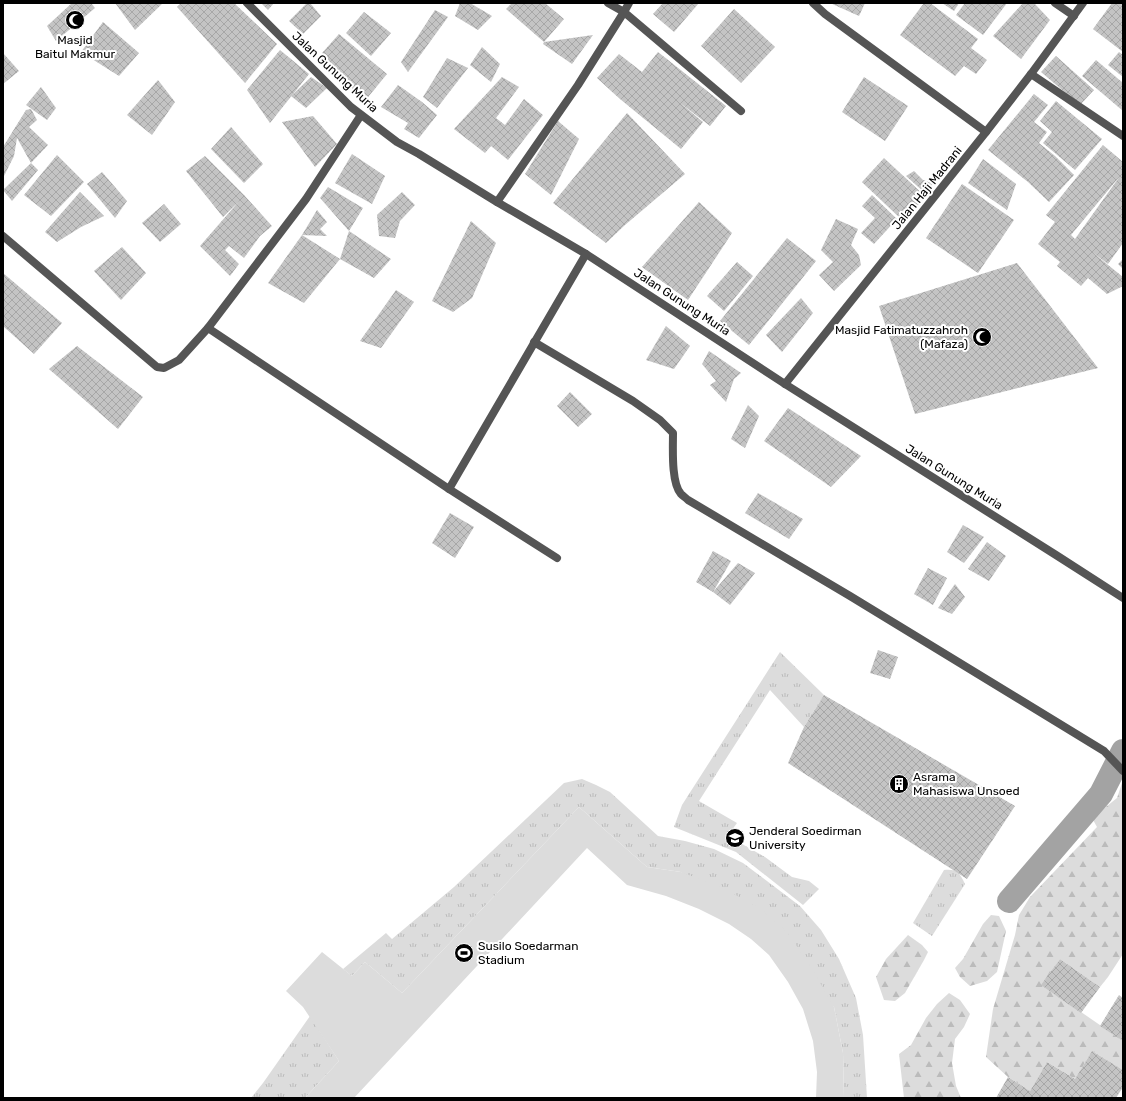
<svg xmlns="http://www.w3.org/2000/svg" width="1126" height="1101" font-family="Rubik,sans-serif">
	<defs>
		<pattern id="grass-tufts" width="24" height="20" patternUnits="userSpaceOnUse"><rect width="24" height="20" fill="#dcdcdc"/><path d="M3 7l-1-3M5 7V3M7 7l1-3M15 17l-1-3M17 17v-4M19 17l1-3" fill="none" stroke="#bbb"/></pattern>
		<pattern id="forest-firs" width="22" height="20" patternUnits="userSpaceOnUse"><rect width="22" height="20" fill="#dcdcdc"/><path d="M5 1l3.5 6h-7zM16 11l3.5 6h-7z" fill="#bbb"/></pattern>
		<pattern id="building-cross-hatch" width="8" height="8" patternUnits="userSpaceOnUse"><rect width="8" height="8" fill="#c4c4c4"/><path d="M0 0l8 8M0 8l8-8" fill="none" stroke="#a7a7a7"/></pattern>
	</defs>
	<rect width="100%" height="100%" fill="#fff"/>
	<!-- grass -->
	<g fill="url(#grass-tufts)">
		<path d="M780,652L824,695L804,727L770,690L699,801L737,823L729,834L735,840L765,857L792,877L809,881L819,889L803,905L736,852L674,827L682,805Z"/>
		<path d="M582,779L596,785L610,792L658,836L685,841L714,849L743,863L800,906L821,930L839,959L856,998L863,1035L867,1098H844L843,1053L834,1007L681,872L647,867L579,807L402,993L365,962L352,976L343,969L386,933L392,939L454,887L564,783Z"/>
		<path d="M944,870C957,869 959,872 965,884L932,936L913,923Z"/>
		<path d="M310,1016L339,1061L305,1098H251L263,1083Z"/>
	</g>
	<!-- forest -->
	<g fill="url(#forest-firs)">
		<path d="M1123,780V954L1108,977L1100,987L1060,959L1042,985L1123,1041V1070L1092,1051L1075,1079L1047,1062L1030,1091L1008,1077L986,1057L993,1009L1015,935L1019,915L1030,897L1097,827L1092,818L1117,798Z"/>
		<path d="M991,915L999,916L1006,931L997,972L987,981L970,986L960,977L955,968L963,959L983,924Z"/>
		<path d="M908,935L922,945L928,952L924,960L905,993L895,1001L884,1000L876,977L886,959Z"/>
		<path d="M949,993L960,1000L970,1014L964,1027L955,1039L952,1063L956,1086L961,1098H904L899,1054L911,1045L926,1018L937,1004Z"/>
	</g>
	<!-- garden -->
	<path fill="#dcdcdc" d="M579,807L647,867L681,872L723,888L761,909L787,932L811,967L834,1007L843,1053L844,1098H816L817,1072L813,1041L803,1009L788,982L769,955L751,939L729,924L699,909L666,896L627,885L587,848L354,1098H305L339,1061L303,1007L286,991L322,952L352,976L365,962L402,993Z"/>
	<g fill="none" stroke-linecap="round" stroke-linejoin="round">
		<!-- canal -->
		<path stroke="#a3a3a3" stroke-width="24" d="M1009,901L1101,794L1123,751"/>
	</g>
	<!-- building -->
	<g fill="url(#building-cross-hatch)" fill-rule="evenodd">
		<path d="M72,3H91L95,8L56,41L47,26Z"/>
		<path d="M115,3H163L135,30Z"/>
		<path d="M181,3H234L277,44L245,83L177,7Z"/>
		<path d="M261,3H274L268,10Z"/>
		<path d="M307,3H310L321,16L303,34L289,21Z"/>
		<path d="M460,3H470L492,16L478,30L455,16Z"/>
		<path d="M512,3H545L564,19L544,42L593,35L572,64L543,44L544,42L506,9Z"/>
		<path d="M663,3H699L674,32L653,14Z"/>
		<path d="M830,3H865L859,16Z"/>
		<path d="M924,3H930L978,39L971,48L987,60L976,74L964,66L955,76L900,35Z"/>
		<path d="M942,3H959L954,11Z"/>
		<path d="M965,3H1007L983,35L956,15Z"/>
		<path d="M1023,3H1034L1050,20L1021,59L993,36Z"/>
		<path d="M1112,3H1123V52L1093,29Z"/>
		<path d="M734,9L775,47L741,83L701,46Z"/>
		<path d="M435,10L448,17L408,72L401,62Z"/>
		<path d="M364,12L391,33L371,56L346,33Z"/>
		<path d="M103,22L139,53L119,76L81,52Z"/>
		<path d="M339,34L387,74L364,102L322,53Z"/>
		<path d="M482,47L500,64L491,82L470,65Z"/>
		<path d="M280,50L309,74L270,123L247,90Z"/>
		<path d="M658,52L726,106L710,126L679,102L703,122L681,149L620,99L597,78L619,54L642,72Z"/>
		<path d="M1119,52L1123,55V77L1108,65Z"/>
		<path d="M3,53L19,71L3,84Z"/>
		<path d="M1056,56L1094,90L1080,105L1041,72Z"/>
		<path d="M447,58L468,68L437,108L423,97Z"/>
		<path d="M1096,60L1123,83V111L1082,76Z"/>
		<path d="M311,77L327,88L306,108L291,96Z"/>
		<path d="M502,77L519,87L496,118L505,125L524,99L543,115L508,160L491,146L485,153L454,129Z"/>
		<path d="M864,77L908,106L885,141L842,112Z"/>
		<path d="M158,80L175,102L152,135L127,115Z"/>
		<path d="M398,85L422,102L437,115L419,138L404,129L408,123L381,107Z"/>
		<path d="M41,87L56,108L47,120L26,105Z"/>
		<path d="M1034,94L1048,105L1034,122L1047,132L1039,143L1055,156L1074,175L1049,202L1028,182L988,150Z"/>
		<path d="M1056,101L1102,139L1075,170L1043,143L1052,132L1040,121Z"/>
		<path d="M31,109L37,120L29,127L48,145L31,163L17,138L14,156L3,178V147L26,110Z"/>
		<path d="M627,113L685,174L625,225L606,243L553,203Z"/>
		<path d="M313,116L337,144L315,167L282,122Z"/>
		<path d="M558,121L579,139L551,195L525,174Z"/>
		<path d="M231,127L263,164L244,183L211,149Z"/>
		<path d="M1103,145L1123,162V243L1108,264L1092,252L1123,277V286L1107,294L1088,278L1081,286L1057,266L1060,262L1038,244L1055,222L1046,215ZM1120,176L1075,239L1071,235Z"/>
		<path d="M352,154L385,176L372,204L335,183Z"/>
		<path d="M57,155L84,182L51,216L24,195Z"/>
		<path d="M205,156L244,195L272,226L260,236L244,258L229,246L225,250L239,264L230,276L200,246L240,200L223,217L186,171Z"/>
		<path d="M884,158L926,197L903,221L862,182Z"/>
		<path d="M983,159L1016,184L1007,210L968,183Z"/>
		<path d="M31,163L38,170L12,201L3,190Z"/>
		<path d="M914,171L923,180L929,182L933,177L937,180L925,193L906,176Z"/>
		<path d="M102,172L127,201L115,218L87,184Z"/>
		<path d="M962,184L1014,220L978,273L926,238Z"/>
		<path d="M328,187L363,208L349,231L391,259L374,278L340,259L349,231L320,198Z"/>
		<path d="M80,192L104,216L81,227L57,242L45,232Z"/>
		<path d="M402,192L415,205L400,221L395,238L379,236L377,215Z"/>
		<path d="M872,195L897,219L874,244L861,233L875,218L862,206Z"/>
		<path d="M699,202L732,233L688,300L642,267Z"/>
		<path d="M164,204L181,224L160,242L142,223Z"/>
		<path d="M317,210L327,222L320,229L327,236L302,235Z"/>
		<path d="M836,219L858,229L851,245L859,255L861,265L834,291L819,275L833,262L821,250Z"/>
		<path d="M471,221L496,243L472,298L453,312L432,301Z"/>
		<path d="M302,235L340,259L304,303L268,283Z"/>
		<path d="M787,238L816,261L749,345L720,321Z"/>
		<path d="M122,247L146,273L121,300L94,271Z"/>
		<path d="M1123,259V269L1118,264Z"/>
		<path d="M737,262L753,276L724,311L707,296Z"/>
		<path d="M1017,263L1098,368L915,414L879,306Z"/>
		<path d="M3,273L62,323L34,354L3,326Z"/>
		<path d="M396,290L414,302L381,348L360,341Z"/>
		<path d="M801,298L813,313L782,352L766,335Z"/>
		<path d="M666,326L690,346L674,369L646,360Z"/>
		<path d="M77,346L143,397L118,429L49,369Z"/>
		<path d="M709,351L741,373L734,379L726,402L710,385L716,381L702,364Z"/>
		<path d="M570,392L592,414L578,427L557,406Z"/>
		<path d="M748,405L759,416L745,448L731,439Z"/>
		<path d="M788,408L861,456L831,487L764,441Z"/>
		<path d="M758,493L803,519L789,539L745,513Z"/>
		<path d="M450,513L474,527L455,558L432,543Z"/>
		<path d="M963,525L984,537L964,563L947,552Z"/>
		<path d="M987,542L1006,556L989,581L968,569Z"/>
		<path d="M713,551L731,561L713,592L738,563L755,573L730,605L713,592L696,582Z"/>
		<path d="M928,568L947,578L933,605L914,594Z"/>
		<path d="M955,584L965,597L952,614L938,608Z"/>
		<path d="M878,650L898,657L890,679L870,673Z"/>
		<path d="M824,695L1015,806L967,879L788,763L804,727Z"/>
		<path d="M1060,959L1100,987L1081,1013L1041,985Z"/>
		<path d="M1119,995L1123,998V1041L1100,1026Z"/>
		<path d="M1092,1051L1123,1070V1087L1116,1098H996L1008,1077L1030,1091L1047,1062L1075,1079Z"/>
	</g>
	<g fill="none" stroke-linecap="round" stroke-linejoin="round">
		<!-- street -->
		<g stroke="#555" stroke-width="8">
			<path d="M247,3L351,107L397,142L419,154L497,202L586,254L785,384L1056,555L1123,598"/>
			<path d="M608,3L624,12L629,3"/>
			<path d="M813,3L825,14L986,132"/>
			<path d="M1055,3L1074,16"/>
			<path d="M1031,74L1123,136"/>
			<path d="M497,202L578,85L624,12L741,111"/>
			<path d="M3,236L157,367L164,368L179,360L208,328L306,199L361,115"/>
			<path d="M208,328L449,489L557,558"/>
			<path d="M534,342L633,401L660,420L673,433C673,448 671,483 681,494C683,496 686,498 688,500L850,596L1104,751L1123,771"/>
			<path d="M785,384L986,132L1031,74L1083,3"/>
			<path d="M449,489L586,254"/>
		</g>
	</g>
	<!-- icons -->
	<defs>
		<g id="mosque-disc" transform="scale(1)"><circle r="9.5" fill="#000" stroke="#fff"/><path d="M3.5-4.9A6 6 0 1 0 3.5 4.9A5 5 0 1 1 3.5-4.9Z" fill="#fff"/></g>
		<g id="building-disc" transform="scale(1)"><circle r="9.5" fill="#000" stroke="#fff"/><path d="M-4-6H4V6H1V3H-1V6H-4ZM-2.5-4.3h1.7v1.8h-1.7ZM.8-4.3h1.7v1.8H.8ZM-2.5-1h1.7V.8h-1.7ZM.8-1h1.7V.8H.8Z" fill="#fff"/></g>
		<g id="university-disc" transform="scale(1)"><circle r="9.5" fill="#000" stroke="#fff"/><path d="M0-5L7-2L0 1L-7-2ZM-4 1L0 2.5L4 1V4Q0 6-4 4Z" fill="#fff"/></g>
		<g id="stadium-disc" transform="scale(1)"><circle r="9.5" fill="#000" stroke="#fff"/><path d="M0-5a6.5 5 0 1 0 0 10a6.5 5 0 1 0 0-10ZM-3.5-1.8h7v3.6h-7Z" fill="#fff"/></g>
	</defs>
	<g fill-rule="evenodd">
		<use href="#mosque-disc" x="75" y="20"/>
		<use href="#mosque-disc" x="982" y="337"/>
		<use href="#building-disc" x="899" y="784"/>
		<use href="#university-disc" x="735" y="838"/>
		<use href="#stadium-disc" x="464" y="953"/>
	</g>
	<g text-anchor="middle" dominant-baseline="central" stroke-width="4" stroke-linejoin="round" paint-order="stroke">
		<!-- poi labels -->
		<g font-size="12" fill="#000" stroke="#fff" text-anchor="start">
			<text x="75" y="40" text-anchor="middle">Masjid<tspan x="75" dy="14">Baitul Makmur</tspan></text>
			<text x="968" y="330" text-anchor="end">Masjid Fatimatuzzahroh<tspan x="968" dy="14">(Mafaza)</tspan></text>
			<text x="913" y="777">Asrama<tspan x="913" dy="14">Mahasiswa Unsoed</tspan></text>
			<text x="749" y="831">Jenderal Soedirman<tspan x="749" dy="14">University</tspan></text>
			<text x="478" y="946">Susilo Soedarman<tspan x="478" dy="14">Stadium</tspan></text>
		</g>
		<!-- street labels -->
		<g font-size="12" fill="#000" stroke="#fff">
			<text transform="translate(335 72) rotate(43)">Jalan Gunung Muria</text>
			<text transform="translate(927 188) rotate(-51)">Jalan Haji Madrani</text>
			<text transform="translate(682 302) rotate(33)">Jalan Gunung Muria</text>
			<text transform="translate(954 477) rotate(32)">Jalan Gunung Muria</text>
		</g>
	</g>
	<!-- border -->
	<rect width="1126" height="1101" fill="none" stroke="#000000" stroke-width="8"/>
</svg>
